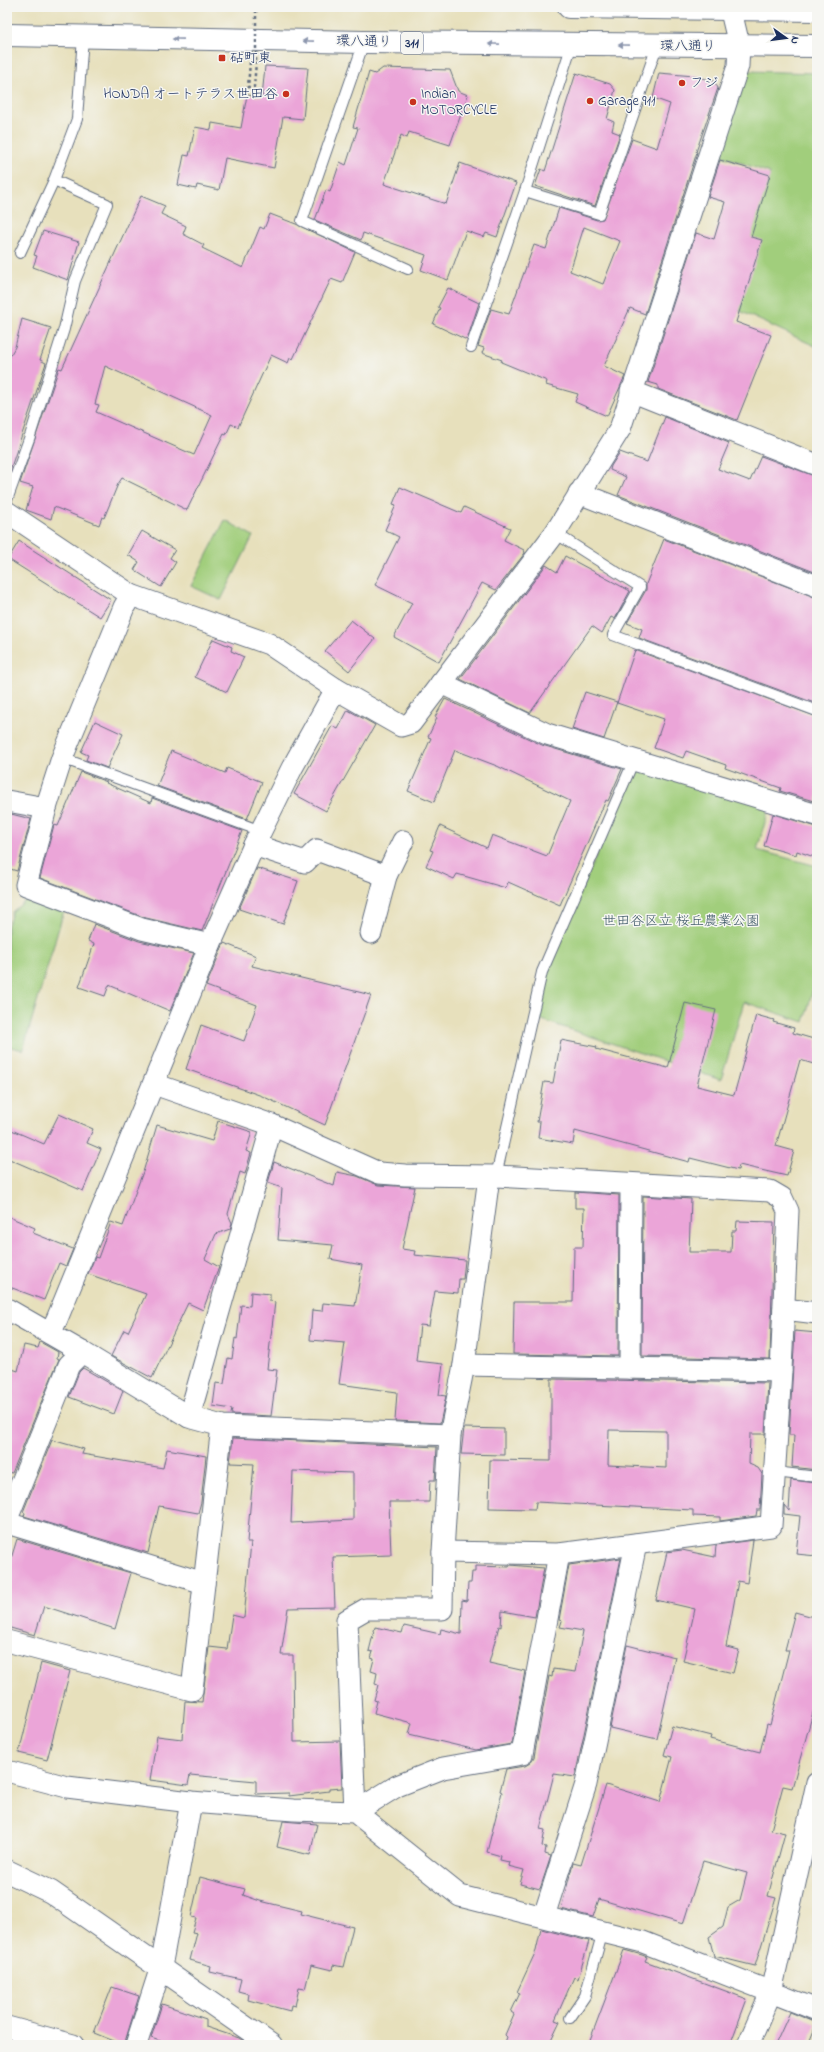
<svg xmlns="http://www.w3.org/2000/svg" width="824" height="2052" font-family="'Indie Flower','Klee One',sans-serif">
	<rect width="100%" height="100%" fill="#f6f6f2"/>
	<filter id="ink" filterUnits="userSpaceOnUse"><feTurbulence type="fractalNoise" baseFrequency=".025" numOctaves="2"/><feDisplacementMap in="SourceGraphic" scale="8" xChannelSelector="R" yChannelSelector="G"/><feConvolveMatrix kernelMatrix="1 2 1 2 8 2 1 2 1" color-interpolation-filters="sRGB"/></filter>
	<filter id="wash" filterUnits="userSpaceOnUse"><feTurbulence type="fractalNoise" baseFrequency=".012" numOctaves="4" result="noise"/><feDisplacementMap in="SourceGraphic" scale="16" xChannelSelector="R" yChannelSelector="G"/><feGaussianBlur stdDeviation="0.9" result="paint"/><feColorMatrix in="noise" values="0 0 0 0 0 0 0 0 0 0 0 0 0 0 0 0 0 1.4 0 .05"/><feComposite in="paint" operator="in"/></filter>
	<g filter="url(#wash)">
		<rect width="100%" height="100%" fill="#e7e0bc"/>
		<!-- green -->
		<g fill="#a1ce7c" stroke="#5e7e6d">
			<path d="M748,71L817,73V347L725,304L770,173L719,155Z"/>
			<path d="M225,520L253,536L221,600L191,586Z"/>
			<path d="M636,765L770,805L757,850L817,866V975L804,1022L744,1002L721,1080L536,1018L544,975Z"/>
			<path d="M31,896L65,907L23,1050L7,1046V928L12,912Z"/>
		</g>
		<g id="blocks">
			<!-- building -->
			<g fill="#eba5d8" fill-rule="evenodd">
				<path d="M265,66L308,68L303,119L283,117L274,168L225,158L219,190L197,185L196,189L178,185L184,155L189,156L195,127L211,130L212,123L241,128L247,95L262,97Z"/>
				<path d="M383,68L450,70L458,91L468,95L450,145L409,132L407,138L401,135L384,184L446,204L460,163L516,183L497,237L486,233L484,237L466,231L448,280L421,270L426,255L363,233L361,240L315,220L326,190L330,192L340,162L346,165L358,128L353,127L369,72L375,74Z"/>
				<path d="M576,73L610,84L615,90L607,119L614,122L612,131L620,134L595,206L535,186L541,169L545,171Z"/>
				<path d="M659,73L694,76L714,81L718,88L696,152H697L645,314L630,308L604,366L625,376L607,416L575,402L578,394L546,385L547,381L501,362L502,360L482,353L484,348L478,346L491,309L509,314L534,245L546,249L559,208L597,220L603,219L632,139L657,148L670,104L653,98ZM584,227L620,241L603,284L570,271Z"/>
				<path d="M720,160L770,175L751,237L762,240L736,322L771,335L737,420L658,389V385L648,382L696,233L714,239L725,202L708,197Z"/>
				<path d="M141,196L165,206L161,214L186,226L183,234L204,245L202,248L243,268L260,227L264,229L270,214L296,224L355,252L342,283L331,279L293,359L290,358L288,363L271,355L238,427L231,424L226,435L224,434L187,510L122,478L118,484L104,518L102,517L99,525L54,507L51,519L26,510L33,487L20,483L59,368L62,369ZM105,366L212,415L194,455L96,412L99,405L95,404Z"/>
				<path d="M43,231L79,242L68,280L33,267L37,256L34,255Z"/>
				<path d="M448,288L479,303L467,340L433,324L440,308L438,307Z"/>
				<path d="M22,319L51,328L40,360L46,363L7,479V361L15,347Z"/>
				<path d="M665,417L729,443L718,469L750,481L761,456L817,477V573L618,495L626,477L610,470L611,466L620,452L647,462Z"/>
				<path d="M400,487L461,513L464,507L510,528L504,540L524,550L525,553L496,590L482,583L439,662L394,637L412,603L375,585L399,537L385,530L396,505L393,504Z"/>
				<path d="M142,531L175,550L170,558L176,562L161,587L134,570L139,562L128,555Z"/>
				<path d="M664,539L817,598V704L639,638L642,629L627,623L646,590V584Z"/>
				<path d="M19,541L111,600L100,617L8,559Z"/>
				<path d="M565,556L630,591L615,619L611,617L602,633L592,626L530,713L460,679L546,565L557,572Z"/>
				<path d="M351,620L375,639L349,671L325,651Z"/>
				<path d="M213,639L232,647L231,651L244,657L227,692L195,677Z"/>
				<path d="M635,650L817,717V802L780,791L781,788L725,768L726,765L686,751L683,758L654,748L664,719L617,703Z"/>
				<path d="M585,692L617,702L604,739L572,729Z"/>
				<path d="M445,699L542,745L622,769L608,801L606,800L560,905L508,882L506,888L457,874L454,879L426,866L433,851L430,850L440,826L487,848L492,835L547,856L570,801L497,766L455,750L434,802L408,791L431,738L428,737L437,718L435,717Z"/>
				<path d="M348,710L375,725L326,811L294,794L332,726L338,729Z"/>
				<path d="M95,721L123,734L107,768L86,760L88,755L81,752Z"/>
				<path d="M171,751L225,773L227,768L262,782L247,819L157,786Z"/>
				<path d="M81,772L107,782L106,783L151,803L152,798L242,831L202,931L146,918L40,878L54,825L58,826Z"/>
				<path d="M7,813L31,819L17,871L7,868Z"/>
				<path d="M773,814L817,827V858L797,851L796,855L764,846Z"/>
				<path d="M257,868L298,881L283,924L239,909Z"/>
				<path d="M94,924L139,941L194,953L170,1011L109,985L105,996L79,987L94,944L88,941Z"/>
				<path d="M224,943L256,956L252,966L371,995L325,1125L262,1096L186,1069L201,1025L244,1041L257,1005L206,986Z"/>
				<path d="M685,1003L716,1010L697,1086L734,1095L756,1015L774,1020L773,1022L794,1028L793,1033L817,1040V1065L800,1060L776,1146L794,1151L787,1176L739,1165L738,1170L690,1158L689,1162L575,1131L573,1144L538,1138L540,1122H537L544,1082L553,1083L561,1040L597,1047L596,1049L668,1068Z"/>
				<path d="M59,1114L93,1129L87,1143L101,1149L83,1191L7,1158V1128L44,1144Z"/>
				<path d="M218,1121L252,1132L246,1151L251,1153L245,1174L240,1172L228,1214L232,1223L230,1229L216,1234L205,1259L219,1267L203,1310L188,1303L152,1378L111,1356L124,1330L128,1332L146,1294L88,1274L95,1257L98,1258L111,1222L123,1226L144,1169L157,1125L212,1141Z"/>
				<path d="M274,1162L334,1186L337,1172L357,1176L378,1185L415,1187L402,1249L415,1251L414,1255L465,1260L463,1279H459L458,1293L435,1291L429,1326L420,1325L416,1361L443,1364L439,1395L446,1396L440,1423L395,1421L397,1392L339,1384L345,1343L310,1340L312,1310L322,1311L323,1303L355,1306L362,1265L330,1259L333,1245L278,1240L282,1188L268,1183Z"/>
				<path d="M575,1192L619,1195L618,1356L513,1354L514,1302H573L574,1247H583L584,1208H575Z"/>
				<path d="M643,1196L691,1199L689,1252H731L732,1231H736L737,1221L774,1222L770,1359L642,1356Z"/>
				<path d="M7,1216L35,1228L33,1233L73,1249L66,1266L59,1263L44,1300L7,1286Z"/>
				<path d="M251,1292L270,1294V1301L275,1302L267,1369L277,1370L271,1416L231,1414L232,1409L213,1406L216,1383L224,1384L228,1358L232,1359L235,1338L237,1339L241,1305L250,1306Z"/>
				<path d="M795,1331L817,1333V1470L792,1467L794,1435H789Z"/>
				<path d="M40,1342L58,1352L57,1358L59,1359L12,1473L7,1472V1389L12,1369L18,1371L24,1345L38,1348Z"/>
				<path d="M83,1368L123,1391L114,1414L69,1397L79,1372Z"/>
				<path d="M551,1379L768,1383L765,1434H750L749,1464L758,1468L762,1474L760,1510H757L756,1516L720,1521V1517L693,1516V1510L536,1502L535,1509L489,1508L490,1460L551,1461ZM609,1430L666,1431V1468L608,1465Z"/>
				<path d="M464,1428L504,1429V1455L461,1454Z"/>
				<path d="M233,1438L437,1447L435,1480H430L429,1502H389L391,1555L333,1557L335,1607L288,1608L281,1655H293L294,1742L340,1741L342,1788L329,1789V1791L289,1796V1793L256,1794V1781L190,1775L188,1785L150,1780L157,1736L182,1739L185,1701L202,1702L209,1647L227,1649L232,1615L244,1618L251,1542H247L254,1464L230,1463ZM293,1471L353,1473V1520L291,1523Z"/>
				<path d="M52,1440L84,1449L82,1454L163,1468L167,1449L206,1456L201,1502L198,1513L159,1506L148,1553L24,1516L25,1513L23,1512Z"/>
				<path d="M791,1480L817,1483V1556L796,1554L800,1516L784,1514V1505L789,1511Z"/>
				<path d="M17,1539L131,1573L115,1629L44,1606L35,1635L7,1627V1572Z"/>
				<path d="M753,1540L747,1583L738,1581L726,1647L739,1650L733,1673L683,1661L695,1609L656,1600L667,1552L682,1550L715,1557L716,1545Z"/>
				<path d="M621,1558L575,1777L554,1774L540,1829L545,1830L542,1846L546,1847L545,1854L551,1856L540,1889L520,1884L524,1870L508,1866L509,1862L500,1860L501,1856L487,1852L502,1792L500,1791L506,1769L525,1766L530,1763L534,1757L549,1676L552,1677L553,1669L575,1672L583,1631L560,1627L562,1621L559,1620L569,1565Z"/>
				<path d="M510,1565L544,1568L535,1617L502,1611L501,1627L499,1626L489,1663L525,1671L512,1744L476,1750L409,1734L412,1723L374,1713L377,1701L374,1700L378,1685L375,1684L377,1673L371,1671L374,1659L371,1658L373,1652L369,1651L375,1627L402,1633L404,1626L440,1634L441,1629L461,1634L462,1600L467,1601L468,1583H471L472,1572H475V1566L509,1567Z"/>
				<path d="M795,1612L817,1618V1710L814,1709L792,1788L783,1786L771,1830L785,1833L768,1896L776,1898L755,1966L714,1956L709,1937L723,1927L728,1907L740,1900L747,1873L703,1861L683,1924L599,1899L593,1917L561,1909L573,1863L581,1865L606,1785L660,1802L672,1757L664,1755L672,1726L711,1736L710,1739L760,1752L767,1724L770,1725L789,1650H785Z"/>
				<path d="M627,1645L675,1657L657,1739L610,1728Z"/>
				<path d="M41,1663L70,1671L47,1760L19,1753Z"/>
				<path d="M283,1821L317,1824L310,1855L277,1847Z"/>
				<path d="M200,1877L245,1889L243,1895L260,1901L302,1911L301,1914L353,1927L343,1967L333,1965L332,1970L311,1965L305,1989L299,1988L295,2006L291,2005L290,2011L248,2000L249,1994L238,1991L241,1979L210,1972L211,1966L190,1960L197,1933L192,1932L196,1918L191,1917Z"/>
				<path d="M541,1929L589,1941L578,1979L574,1977L555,2020L560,2022L549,2045H504L507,2037L505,2035L514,2014L511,2012L520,1993L517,1992L536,1951Z"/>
				<path d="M624,1950L642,1955L647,1957L645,1961L747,1999L730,2045H588Z"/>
				<path d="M112,1987L139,1996L124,2045L94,2033Z"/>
				<path d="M162,2004L206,2019V2027L239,2038L249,2045H172L151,2038Z"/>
				<path d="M790,2012L817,2023L808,2045H775Z"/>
			</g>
		</g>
	</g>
	<g filter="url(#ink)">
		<use href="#blocks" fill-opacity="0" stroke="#626d7f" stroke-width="1"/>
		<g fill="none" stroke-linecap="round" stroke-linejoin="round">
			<!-- lane casing -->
			<g stroke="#626d7f" stroke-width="12">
				<g id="lane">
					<path d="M364,42L302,221L408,269"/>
					<path d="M525,191L599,214L657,46"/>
					<path d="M20,253L54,180L77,119L83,37"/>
					<path d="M471,347L525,191L572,44"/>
					<path d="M7,500L30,436L64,329L75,281L107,204L54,180"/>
					<path d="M555,533L640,587L613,635L817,711"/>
					<path d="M62,758L261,831"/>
					<path d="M496,1176L542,972L634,760"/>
					<path d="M775,1472L817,1477"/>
					<path d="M570,2018L585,1996L603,1931"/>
				</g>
			</g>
			<!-- street casing -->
			<g stroke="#626d7f" stroke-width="23">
				<g id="street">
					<path d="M631,391L817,465"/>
					<path d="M579,493L817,586"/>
					<path d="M7,512L131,595L269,644L336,689L401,726L411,723L555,533L620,429L738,66L739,45L730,7"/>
					<path d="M131,595L124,607L62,758L46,808L26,885L142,929L210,945"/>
					<path d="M441,683L547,734L817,815"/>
					<path d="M7,801L46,808"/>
					<path d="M254,845L305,862L317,850L386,876"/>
					<path d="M371,933L386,876L403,841"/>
					<path d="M154,1084L272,1125L379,1173L405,1175L496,1176L770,1191L782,1198L788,1211L781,1371L771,1526L559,1554L443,1552"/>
					<path d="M7,1309L82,1352L189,1417L222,1426L450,1435"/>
					<path d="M784,1309L817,1313"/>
					<path d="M50,1333L57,1319L210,945L254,845L292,768L336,689"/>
					<path d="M464,1365L781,1371"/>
					<path d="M630,1368L631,1184"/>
					<path d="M189,1417L272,1125"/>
					<path d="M7,1519L69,1365L82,1352"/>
					<path d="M7,1523L204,1583"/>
					<path d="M7,1641L192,1690L222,1426"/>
					<path d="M7,1771L67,1787L191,1802L293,1810L355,1812L460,1896L643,1942L817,2010"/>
					<path d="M355,1812L347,1620L366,1609H442L443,1552L450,1435L464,1365L489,1177"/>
					<path d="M355,1812L397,1786L443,1768L522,1754L559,1554"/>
					<path d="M544,1916L586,1784L636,1544"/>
					<path d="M7,2027L73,2045"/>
					<path d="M136,2045L161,1967L191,1802"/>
					<path d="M748,2045L771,1992L817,1783"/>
				</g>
			</g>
			<!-- secondary casing -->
			<g stroke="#626d7f" stroke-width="24">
				<path id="secondary" d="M7,1871L51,1892L271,2045"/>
			</g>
			<!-- primary casing -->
			<g stroke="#626d7f" stroke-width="24">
				<g id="primary">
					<path d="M569,7L817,10"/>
					<path d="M7,35L364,42L817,46"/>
				</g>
			</g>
			<!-- path -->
			<path stroke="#626d7f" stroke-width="2.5" stroke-dasharray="3 3" stroke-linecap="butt" d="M250,62L248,87H254L256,62"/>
			<!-- lane -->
			<use href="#lane" stroke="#fff" stroke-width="10"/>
			<!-- street -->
			<use href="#street" stroke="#fff" stroke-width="21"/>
			<!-- secondary -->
			<use href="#secondary" stroke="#fff" stroke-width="22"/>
			<!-- primary -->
			<use href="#primary" stroke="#fff" stroke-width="22"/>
			<!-- path-bridge -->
			<path stroke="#626d7f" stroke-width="2.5" stroke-dasharray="3 3" stroke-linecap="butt" d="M256,61V7"/>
		</g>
		<!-- one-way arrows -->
		<defs><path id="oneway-solid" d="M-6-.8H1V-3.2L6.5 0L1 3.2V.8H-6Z"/></defs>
		<g fill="#8d97ae">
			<use href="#oneway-solid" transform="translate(178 39) rotate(-179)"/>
			<use href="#oneway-solid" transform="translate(308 41) rotate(-179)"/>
			<use href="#oneway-solid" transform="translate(494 44) rotate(-179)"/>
			<use href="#oneway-solid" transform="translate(624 45) rotate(-179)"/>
		</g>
	</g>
	<!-- markers -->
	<g fill="#c8321e" stroke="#f6f6f2" stroke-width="1.5">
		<rect x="218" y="54" width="8" height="8" rx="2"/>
		<circle cx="682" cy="83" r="4"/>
		<circle cx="286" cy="94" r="4"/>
		<circle cx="590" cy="101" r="4"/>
		<circle cx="413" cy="102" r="4"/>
	</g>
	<g text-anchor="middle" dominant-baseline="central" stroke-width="3" stroke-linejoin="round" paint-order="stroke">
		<!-- shield labels -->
		<rect fill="#f6f6f2" stroke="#5d6b8a" stroke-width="1" x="401" y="32" width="22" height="22" rx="3"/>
		<g font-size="13" font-weight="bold" fill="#1b2f5e">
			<text x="412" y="43">311</text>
		</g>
		<!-- street labels -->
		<g font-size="14" fill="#1b2f5e" stroke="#f6f6f2">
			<text transform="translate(364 42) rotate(1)">環八通り</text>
			<text x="688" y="46">環八通り</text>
		</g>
		<!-- poi labels -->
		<g font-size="14" fill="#1b2f5e" stroke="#f6f6f2" text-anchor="start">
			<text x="230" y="58">砧町東</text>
			<text x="690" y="83">フジ</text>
			<text x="278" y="94" text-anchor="end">HONDA オートテラス世田谷</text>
			<text x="421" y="94">Indian<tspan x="421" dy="16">MOTORCYCLE</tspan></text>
			<text x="598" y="101">Garage 911</text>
		</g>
		<!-- park labels -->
		<g font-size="14" fill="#3c5766" stroke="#f6f6f2">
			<text x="681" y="921">世田谷区立 桜丘農業公園</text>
		</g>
	</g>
	<!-- margin -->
	<rect width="824" height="2052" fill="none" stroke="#f6f6f2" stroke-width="24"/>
	<!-- north arrow -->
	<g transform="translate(786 38) rotate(104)" stroke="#f6f6f2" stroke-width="3" paint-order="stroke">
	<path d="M0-3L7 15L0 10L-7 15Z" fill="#1b2f5e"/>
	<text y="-6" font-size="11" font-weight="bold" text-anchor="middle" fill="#1b2f5e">N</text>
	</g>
</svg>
